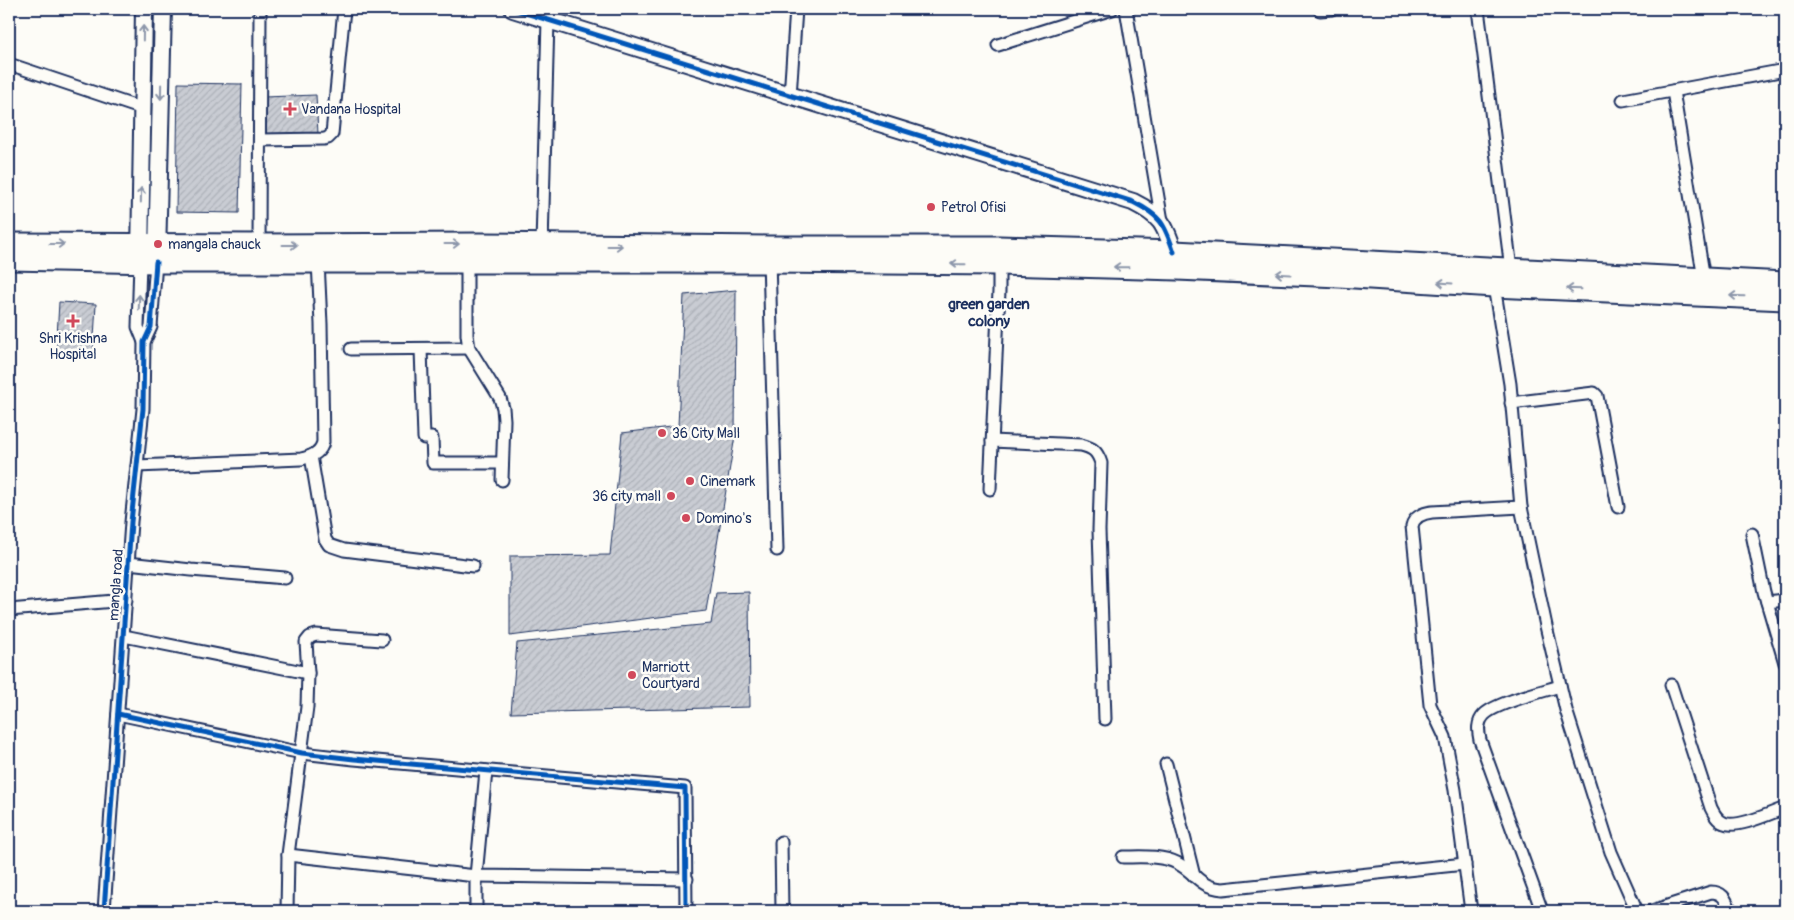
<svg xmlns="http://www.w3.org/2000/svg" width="1794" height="920" font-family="Pangolin,sans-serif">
	<defs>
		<pattern id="building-hatch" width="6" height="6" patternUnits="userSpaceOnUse" patternTransform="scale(1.25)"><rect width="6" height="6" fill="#c9ccd3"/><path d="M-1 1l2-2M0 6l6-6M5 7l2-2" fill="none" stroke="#acb0b8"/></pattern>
	</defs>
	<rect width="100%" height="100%" fill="#fdfcf7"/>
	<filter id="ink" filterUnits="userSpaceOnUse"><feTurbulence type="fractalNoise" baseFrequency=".02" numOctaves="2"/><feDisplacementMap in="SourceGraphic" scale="10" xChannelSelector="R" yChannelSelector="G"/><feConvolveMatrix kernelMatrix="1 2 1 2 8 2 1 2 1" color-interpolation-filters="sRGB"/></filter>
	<g filter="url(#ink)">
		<!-- building -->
		<g fill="url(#building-hatch)" stroke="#1b2f5e">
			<path d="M178,83L242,84L239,213L176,212Z"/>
			<path d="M316,95L318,134L265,136L264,97Z"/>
			<path d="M736,290L735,436L706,611L510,636V556L610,555L622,433L678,426L684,295Z"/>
			<path d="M59,302L96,304L93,356L56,354Z"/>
			<path d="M749,592L750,707L511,713L517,643L711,624L716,593Z"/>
		</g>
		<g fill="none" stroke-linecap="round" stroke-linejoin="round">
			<!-- street casing -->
			<g stroke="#1b2f5e" stroke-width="15">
				<g id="street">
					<path d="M1126,9L1162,221"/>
					<path d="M1478,9L1511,269"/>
					<path d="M1320,10L1332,9"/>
					<path d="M998,45L1112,9"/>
					<path d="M9,64L143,109"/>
					<path d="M1673,91L1704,279"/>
					<path d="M790,96L796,9"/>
					<path d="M1623,100L1785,70"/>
					<path d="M260,140L324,139L328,138L332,134L344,9"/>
					<path d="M259,245L260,9"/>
					<path d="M542,245L548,20"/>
					<path d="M769,259L777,550"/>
					<path d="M467,261V335L469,348L500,398L503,408L504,420L502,480"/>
					<path d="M140,262L138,327L144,342"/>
					<path d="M1494,286L1510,384L1521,507L1546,626L1566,710L1611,852L1637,911"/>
					<path d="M351,349L469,348"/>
					<path d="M421,349L424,438H432L433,463H502"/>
					<path d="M1511,403L1594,393L1597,396L1618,507"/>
					<path d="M992,441L1081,445C1093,448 1097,451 1101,463L1099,530L1105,719"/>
					<path d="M311,456L325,539L329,545L344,550L473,566"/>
					<path d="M137,466L301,459C311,457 321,453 323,442L321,324L318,261"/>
					<path d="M990,489L999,291V264"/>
					<path d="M1752,534L1764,592L1785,663"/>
					<path d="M128,563L191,570L285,578"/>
					<path d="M1767,602L1785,600"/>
					<path d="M9,610L126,600"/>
					<path d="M124,636L308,673"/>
					<path d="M1671,685L1711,808C1714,814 1717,820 1724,823C1737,829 1771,813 1785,808"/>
					<path d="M118,714L302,753L354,759L685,788L686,911"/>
					<path d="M1166,764L1194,876"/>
					<path d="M781,842L782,911"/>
					<path d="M288,855L476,876L687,879"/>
					<path d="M1123,857C1140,857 1161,855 1177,863C1197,873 1198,887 1223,889L1465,864"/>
					<path d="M104,911L131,522L143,409L144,342L151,327L156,262"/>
					<path d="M287,911L288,855L307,707L308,673L306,642L310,637L316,635L382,640"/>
					<path d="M476,911V876L486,771"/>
					<path d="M1471,911L1455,790L1445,737L1430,705L1412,526C1414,517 1423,513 1432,512L1521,507"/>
					<path d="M1542,911L1480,740C1478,731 1477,722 1484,715C1495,703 1544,691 1560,686"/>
					<path d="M1652,911L1711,892C1724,892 1726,901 1731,911"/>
				</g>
			</g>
			<!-- secondary casing -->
			<g stroke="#1b2f5e" stroke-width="20">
				<g id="secondary">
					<path d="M513,9L1133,202C1161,216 1164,223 1174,252"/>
					<path d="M140,256L144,9"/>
					<path d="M157,256L163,9"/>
				</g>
			</g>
			<!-- highway casing -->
			<g stroke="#1b2f5e" stroke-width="25">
				<g id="highway">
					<path d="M9,244L259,245L480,244L769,247H999L1174,252L1785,283"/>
					<path d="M9,259L156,262H769L999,264L1177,269L1339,276L1494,286L1785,299"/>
				</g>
			</g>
			<!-- street -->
			<use href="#street" stroke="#fdfcf7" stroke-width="11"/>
			<!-- secondary -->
			<use href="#secondary" stroke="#fdfcf7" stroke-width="16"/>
			<!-- highway -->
			<use href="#highway" stroke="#fdfcf7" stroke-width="21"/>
			<!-- cycleway casing -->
			<g stroke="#fdfcf7" stroke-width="8">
				<g id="cycleway">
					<path d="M513,9L1133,202C1161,216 1164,223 1174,252"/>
					<path d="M118,714L302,753L354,759L685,788L686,911"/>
					<path d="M104,911L131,522L143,409L144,342L151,327L156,262"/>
				</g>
			</g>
			<!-- cycleway -->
			<use href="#cycleway" stroke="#0057b8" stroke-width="5"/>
		</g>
		<!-- one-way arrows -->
		<defs><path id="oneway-shaft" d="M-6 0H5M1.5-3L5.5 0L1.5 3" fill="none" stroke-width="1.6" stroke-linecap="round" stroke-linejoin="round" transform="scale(1.25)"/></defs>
		<g stroke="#8c96aa">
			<use href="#oneway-shaft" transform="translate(143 33) rotate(-89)"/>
			<use href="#oneway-shaft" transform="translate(161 92) rotate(91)"/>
			<use href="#oneway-shaft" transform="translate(141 195) rotate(-89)"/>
			<use href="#oneway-shaft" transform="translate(57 244)"/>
			<use href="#oneway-shaft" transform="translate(452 244)"/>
			<use href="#oneway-shaft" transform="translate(290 245)"/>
			<use href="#oneway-shaft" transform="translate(615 246)"/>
			<use href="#oneway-shaft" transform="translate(958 264) rotate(-179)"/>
			<use href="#oneway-shaft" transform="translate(1121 267) rotate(-179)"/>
			<use href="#oneway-shaft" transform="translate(1283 274) rotate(-177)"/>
			<use href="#oneway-shaft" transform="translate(1445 283) rotate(-176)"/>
			<use href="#oneway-shaft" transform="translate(1574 289) rotate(-178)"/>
			<use href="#oneway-shaft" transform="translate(1737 296) rotate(-178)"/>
			<use href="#oneway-shaft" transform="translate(139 302) rotate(-88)"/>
		</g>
	</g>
	<!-- markers -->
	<g fill="#d1495b" stroke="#fdfcf7" stroke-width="2">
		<path d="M287.5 101.5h5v5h5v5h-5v5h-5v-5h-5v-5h5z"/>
		<circle cx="931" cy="207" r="5"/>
		<circle cx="158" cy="244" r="5"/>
		<path d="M70.5 313.5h5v5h5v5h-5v5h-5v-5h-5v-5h5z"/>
		<circle cx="662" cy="433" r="5"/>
		<circle cx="690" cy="481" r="5"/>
		<circle cx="671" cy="496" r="5"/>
		<circle cx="686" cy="518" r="5"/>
		<circle cx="632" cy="675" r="5"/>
	</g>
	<g text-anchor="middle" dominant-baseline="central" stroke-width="5" stroke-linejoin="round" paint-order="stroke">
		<!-- poi labels -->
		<g font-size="14" fill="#1b2f5e" stroke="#fdfcf7" text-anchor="start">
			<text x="301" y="109">Vandana Hospital</text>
			<text x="941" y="207">Petrol Ofisi</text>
			<text x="168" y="244">mangala chauck</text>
			<text x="73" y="338" text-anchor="middle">Shri Krishna<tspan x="73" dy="16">Hospital</tspan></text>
			<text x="672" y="433">36 City Mall</text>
			<text x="700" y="481">Cinemark</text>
			<text x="661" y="496" text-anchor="end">36 city mall</text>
			<text x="696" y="518">Domino's</text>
			<text x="642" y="667">Marriott<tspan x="642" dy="16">Courtyard</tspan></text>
		</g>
		<!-- street labels -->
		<g font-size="14" fill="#1b2f5e" stroke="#fdfcf7">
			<text transform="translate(116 585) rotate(-86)">mangla road</text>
		</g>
		<!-- neighbourhood labels -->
		<g font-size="15" font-weight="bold" fill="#1b2f5e" stroke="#fdfcf7">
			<text x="989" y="304">green garden<tspan x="989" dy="17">colony</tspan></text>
		</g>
	</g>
	<!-- margin -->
	<rect width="1794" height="920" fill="none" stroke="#fdfcf7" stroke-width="30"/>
	<rect x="15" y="15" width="1764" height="890" fill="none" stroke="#1b2f5e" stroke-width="2" filter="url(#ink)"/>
</svg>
